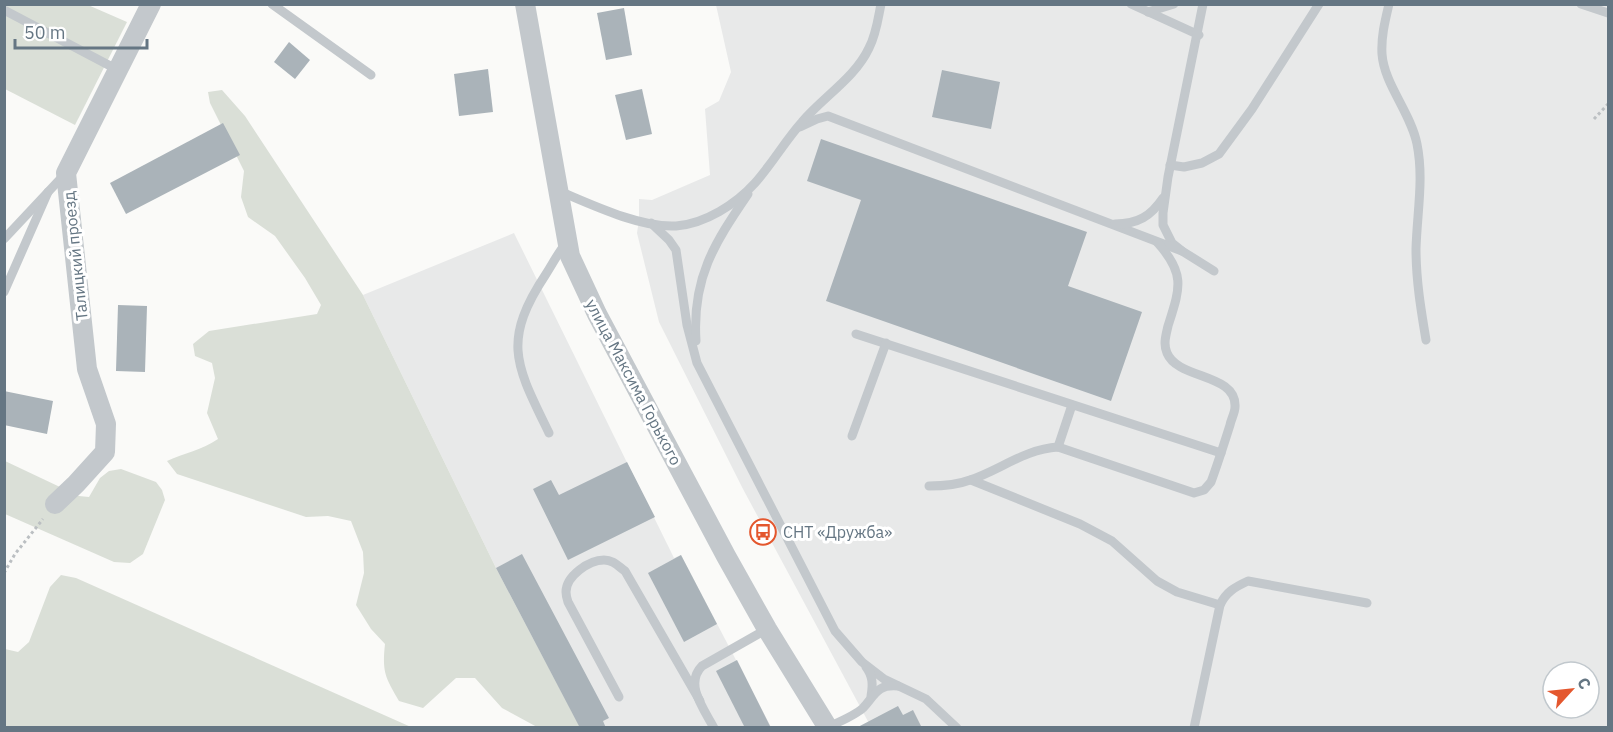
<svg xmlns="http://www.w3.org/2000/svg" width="1613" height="732" font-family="'IBM Plex Sans',sans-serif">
	<rect width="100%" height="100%" fill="#fafaf8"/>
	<!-- built -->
	<g fill="#e8e9e9" fill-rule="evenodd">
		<path d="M716,5H1608V727H871L743,489L659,322L637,233L639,220V199L652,200L710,175L705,109L719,101L731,72ZM1553,672H1589V708H1553Z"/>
		<path d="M514,233L674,558L681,555L771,727H580L496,568L363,295Z"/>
	</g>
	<!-- green -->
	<g fill="#dadfd7">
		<path d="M4,5H88L127,22L75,125L5,89Z"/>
		<path d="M222,90L245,116L363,295L496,568L580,727H537L502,708L475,678H456L423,708L399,701C385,677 382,672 385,644L371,629L356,605L364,573L363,552L351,521L328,516L306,517L177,474L167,461C184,453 202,450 218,439L207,413L215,378L212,363L195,356L193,344L209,331L317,314L321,305L305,278L275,236L248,217L241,197L244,171L210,103L208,92Z"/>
		<path d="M5,461L79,496L89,497L100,478L109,471L121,469L156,482L162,490L165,500L143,554L130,563L114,562L5,514Z"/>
		<path d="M61,575L76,578L411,727H5V649L18,652L29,642L50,587Z"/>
	</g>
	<!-- building -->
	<g fill="#aab3b9">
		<path d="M624,8L632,55L606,60L597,13Z"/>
		<path d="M289,42L310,60L295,79L274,62Z"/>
		<path d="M488,69L493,112L459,116L454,74Z"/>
		<path d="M942,70L1000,82L991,129L932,117Z"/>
		<path d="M642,89L652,134L626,140L615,95Z"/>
		<path d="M223,123L240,155L126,214L110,183Z"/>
		<path d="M821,139L1087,232L1068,286L1142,312L1111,401L826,301L861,200L807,181Z"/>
		<path d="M118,305L147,306L145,372L116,371Z"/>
		<path d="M4,391L53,401L47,434L4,425Z"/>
		<path d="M627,462L655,517L568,560L533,489L551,480L559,495Z"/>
		<path d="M522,554L609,718L603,721L606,728H580L496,568Z"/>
		<path d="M681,555L717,624L684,642L648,573Z"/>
		<path d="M737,660L771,728H745L716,671Z"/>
		<path d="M898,706L903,715L913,710L922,728H856Z"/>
	</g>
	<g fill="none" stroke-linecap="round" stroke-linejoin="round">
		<!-- path -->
		<g stroke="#bbbfc2" stroke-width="3" stroke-dasharray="3 3" stroke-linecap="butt">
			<path d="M1594,119L1608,104"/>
			<path d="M4,573L15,554L43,519"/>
		</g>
		<!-- service -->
		<g stroke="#c3c8cc" stroke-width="9">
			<path d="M272,4L371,75"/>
			<path d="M1131,4L1199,35"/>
			<path d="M1203,4L1168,177L1163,213V225L1172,243L1182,251L1214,271"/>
			<path d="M1389,4C1385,21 1381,37 1382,54C1384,84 1411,113 1417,144C1424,179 1417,213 1416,249C1416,280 1421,310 1426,340"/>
			<path d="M1581,4L1608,13"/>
			<path d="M4,10L118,70"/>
			<path d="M1148,12L1174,4"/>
			<path d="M800,127L817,119L828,116L1182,251"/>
			<path d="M1170,165L1184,167L1202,163L1219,154L1252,109L1319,4"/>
			<path d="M559,191C592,205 641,228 676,226C705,224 736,204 755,183C772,164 785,141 802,122C823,97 855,78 869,48C876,35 878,19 881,4"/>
			<path d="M651,223L669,240L676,250L687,325L697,363L835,631L862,662L884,679L926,699L957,728"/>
			<path d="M1115,224C1138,224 1151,216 1163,198"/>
			<path d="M4,239L64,175"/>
			<path d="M4,292L48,192"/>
			<path d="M856,334L1221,453"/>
			<path d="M696,341C692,278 714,244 748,194"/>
			<path d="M549,433C516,365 501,342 546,274C553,263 558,253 566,243"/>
			<path d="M852,436L886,343"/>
			<path d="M1058,447L1072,405"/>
			<path d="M971,480L1080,524L1112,541L1157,581L1177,592L1220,605"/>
			<path d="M929,486C943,486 957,485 970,480C1000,470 1025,449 1058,447L1194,493L1204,490L1211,482C1218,463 1224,444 1230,425C1231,419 1235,413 1235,407C1237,373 1178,380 1167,353C1163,344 1166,335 1168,326C1180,288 1186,274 1157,242"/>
			<path d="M866,667C873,676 873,685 871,696"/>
			<path d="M619,697L568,602C567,599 566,596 566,592C566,576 589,560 604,560C613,560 618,566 625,571L700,701"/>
			<path d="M828,727C839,722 854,716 863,708C875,695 877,684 898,686"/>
			<path d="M714,728C704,709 684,684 702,666L767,629"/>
			<path d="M1194,728L1220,605C1226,592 1235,587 1248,581L1367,603"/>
		</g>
		<!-- minor -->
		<g stroke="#c3c8cc" stroke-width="20">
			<path d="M525,4L570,256L597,314L726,556L767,629L828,728"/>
			<path d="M55,504L76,484L105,452L106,424L87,369L66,173L151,4"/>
		</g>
	</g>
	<!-- icons -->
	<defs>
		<g id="bus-ring" transform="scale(1.35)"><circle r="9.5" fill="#fff" stroke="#e4572e" stroke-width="1.5"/><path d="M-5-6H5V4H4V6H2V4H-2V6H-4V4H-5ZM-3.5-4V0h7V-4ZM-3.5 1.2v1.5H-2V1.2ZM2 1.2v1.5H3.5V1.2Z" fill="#e4572e"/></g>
	</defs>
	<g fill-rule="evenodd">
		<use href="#bus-ring" x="763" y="532"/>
	</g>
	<g text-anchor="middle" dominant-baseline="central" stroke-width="6" stroke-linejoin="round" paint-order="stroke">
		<!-- street labels -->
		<g font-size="16" fill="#657683" stroke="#fff">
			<text transform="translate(75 256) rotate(-96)">Талицкий проезд</text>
			<text transform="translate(634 382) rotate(62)">улица Максима Горького</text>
		</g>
		<!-- poi labels -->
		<g font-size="16" fill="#657683" stroke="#fff" text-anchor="start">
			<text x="783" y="532">СНТ «Дружба»</text>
		</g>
	</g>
	<!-- border -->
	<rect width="1613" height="732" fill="none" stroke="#657683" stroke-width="12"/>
	<!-- north arrow -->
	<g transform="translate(1571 690) rotate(63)"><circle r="28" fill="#ffffff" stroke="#c1c8cd" stroke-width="1.5"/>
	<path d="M0-4.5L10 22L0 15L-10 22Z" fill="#e4572e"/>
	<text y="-9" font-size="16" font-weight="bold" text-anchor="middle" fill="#657683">С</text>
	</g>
	<!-- scale -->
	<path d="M15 39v9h132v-9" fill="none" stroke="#657683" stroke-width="3"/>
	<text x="24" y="39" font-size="18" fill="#657683" stroke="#ffffff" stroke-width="4.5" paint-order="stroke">50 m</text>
</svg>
